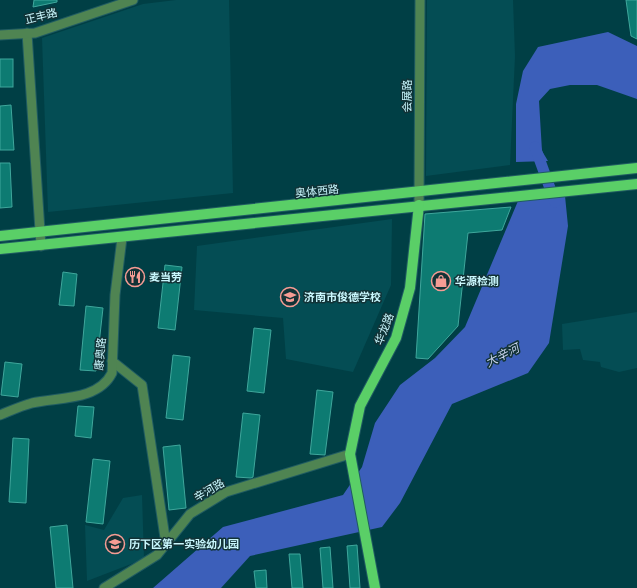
<svg xmlns="http://www.w3.org/2000/svg" width="637" height="588" font-family="'PT Sans Narrow','Noto Sans SC',sans-serif">
	<rect width="100%" height="100%" fill="#003f45"/>
	<!-- built -->
	<g fill="#044d54">
		<path d="M176,0H229L233,193L48,212L42,38L143,4Z"/>
		<path d="M427,0H513L515,56L510,165L426,176Z"/>
		<path d="M392,219L391,285L353,372L286,359L283,318L194,310L197,246Z"/>
		<path d="M637,312V368L619,372L601,367L600,362L583,360L580,349L563,350L562,324Z"/>
		<path d="M142,495L144,559L87,581L85,525L104,530L123,498Z"/>
	</g>
	<!-- water -->
	<g fill="#3c5fba">
		<path d="M608,32L637,46V99L597,85H570L550,89L539,101L542,151L548,161L516,162V104L523,71L538,47Z"/>
		<path d="M565,196L568,226L549,343L528,373L452,404L400,503L382,527L250,556L221,588H153L223,527L343,495L362,467L375,423L400,385L435,358L465,327L518,201Z"/>
	</g>
	<g fill="none" stroke-linecap="round" stroke-linejoin="round">
		<!-- river -->
		<path stroke="#3c5fba" stroke-width="11" d="M535,147L555,202"/>
	</g>
	<!-- building -->
	<g fill="#0d7b72" stroke="#3fa79c">
		<path d="M34,0H57V2L33,7Z"/>
		<path d="M626,0H637V39L631,36Z"/>
		<rect x="0" y="59" width="13" height="28"/>
		<path d="M11,105L14,150H0V106Z"/>
		<path d="M0,163H10L12,207L0,208Z"/>
		<path d="M511,207L502,230L468,233L458,326L428,359L416,358L425,214Z"/>
		<path d="M165,265L182,267L175,330L158,328Z"/>
		<path d="M63,272L77,274L74,306L59,305Z"/>
		<path d="M86,306L103,308L96,371L80,370Z"/>
		<path d="M254,328L271,330L264,393L247,391Z"/>
		<path d="M173,355L190,357L183,420L166,418Z"/>
		<path d="M5,362L22,364L18,397L1,395Z"/>
		<path d="M317,390L333,392L325,455L310,454Z"/>
		<path d="M78,406L94,407L91,438L75,436Z"/>
		<path d="M243,413L260,415L253,477L251,478L236,477Z"/>
		<path d="M13,438L29,439L26,503L9,502Z"/>
		<path d="M180,445L186,508L169,510L163,447Z"/>
		<path d="M93,459L110,461L103,524L86,522Z"/>
		<path d="M67,525L73,588H56L50,527Z"/>
		<path d="M357,545L360,588H350L347,546Z"/>
		<path d="M330,547L333,588H323L320,548Z"/>
		<path d="M289,554H300L303,588H292Z"/>
		<path d="M266,570L267,588H256L254,571Z"/>
	</g>
	<g fill="none" stroke-linecap="round" stroke-linejoin="round">
		<!-- minor casing -->
		<g stroke="#205c62" stroke-width="11">
			<g id="minor">
				<path d="M27,33L41,246"/>
				<path d="M0,35L35,33L133,0"/>
				<path d="M419,205L420,0"/>
				<path d="M112,361L142,385L166,544"/>
				<path d="M0,415C10,411 21,406 32,403C58,397 98,401 112,373L115,295L122,238"/>
				<path d="M104,588L157,555L190,514L226,492L350,454"/>
			</g>
		</g>
		<!-- major casing -->
		<g stroke="#205c62" stroke-width="12">
			<g id="major">
				<path d="M0,236L637,168"/>
				<path d="M0,249L637,184"/>
				<path d="M375,588L350,454L360,406L396,338L410,288L419,205"/>
			</g>
		</g>
		<!-- minor -->
		<use href="#minor" stroke="#4f8452" stroke-width="9"/>
		<!-- major -->
		<use href="#major" stroke="#5acf67" stroke-width="10"/>
	</g>
	<!-- icons -->
	<defs>
		<g id="restaurant-ring" transform="scale(1)"><circle r="9.5" fill="#123236" stroke="#f59c94" stroke-width="1.5"/><path d="M-5-6h1v4h1v-4h1v4h1v-4h1v5L-1.5 .5V6h-2V.5L-5-1ZM5-6V6H3V1.5H1.5Q1.5-4 5-6Z" fill="#f59c94"/></g>
		<g id="shop-ring" transform="scale(1)"><circle r="9.5" fill="#123236" stroke="#f59c94" stroke-width="1.5"/><path d="M-5-2.5h2.3a2.7 3.5 0 0 1 5.4 0H5L5.5 6h-11ZM-1.5-2.5h3a1.5 2.3 0 0 0-3 0Z" fill="#f59c94"/></g>
		<g id="school-ring" transform="scale(1)"><circle r="9.5" fill="#123236" stroke="#f59c94" stroke-width="1.5"/><path d="M0-5L7-2L0 1L-7-2ZM-4 1L0 2.5L4 1V4Q0 6-4 4Z" fill="#f59c94"/></g>
	</defs>
	<g fill-rule="evenodd">
		<use href="#restaurant-ring" x="135" y="277"/>
		<use href="#shop-ring" x="441" y="281"/>
		<use href="#school-ring" x="290" y="297"/>
		<use href="#school-ring" x="115" y="544"/>
	</g>
	<g text-anchor="middle" dominant-baseline="central" stroke-width="3" stroke-linejoin="round" paint-order="stroke">
		<!-- street labels -->
		<g font-size="11" fill="#c9f7fd" stroke="#123236">
			<text transform="translate(41 16) rotate(-14)">正丰路</text>
			<text transform="translate(407 96) rotate(-90)">会展路</text>
			<text transform="translate(317 191) rotate(-6)">奥体西路</text>
			<text transform="translate(384 329) rotate(-69)">华龙路</text>
			<text transform="translate(100 354) rotate(-85)">康奥路</text>
			<text transform="translate(209 490) rotate(-30)">辛河路</text>
		</g>
		<!-- poi labels -->
		<g font-size="11" font-weight="bold" fill="#c9f7fd" stroke="#123236" text-anchor="start">
			<text x="149" y="277">麦当劳</text>
			<text x="455" y="281">华源检测</text>
			<text x="304" y="297">济南市俊德学校</text>
			<text x="129" y="544">历下区第一实验幼儿园</text>
		</g>
		<!-- water labels -->
		<g font-size="12" font-style="italic" fill="#c6d1ea" stroke="#123236">
			<text transform="translate(502 355) rotate(-27)">大辛河</text>
		</g>
	</g>
</svg>
